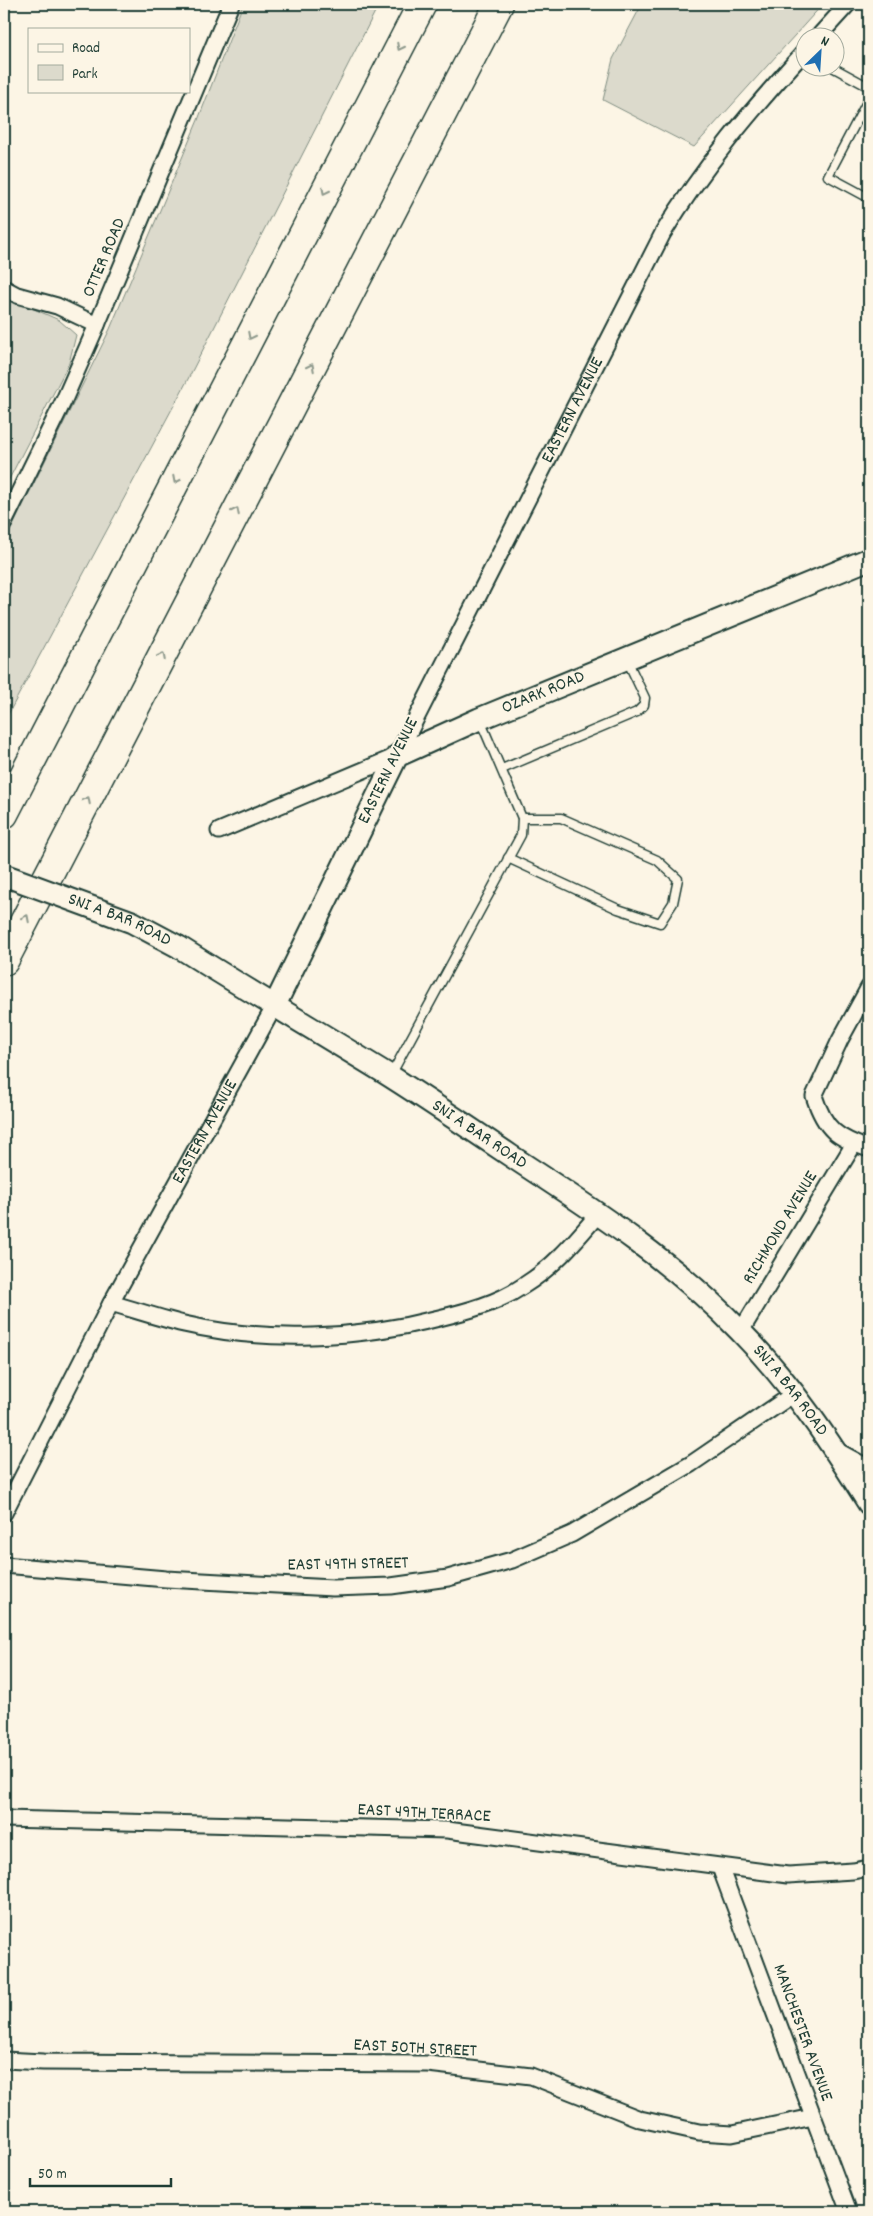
<svg xmlns="http://www.w3.org/2000/svg" width="873" height="2216" font-family="Dekko,sans-serif">
	<rect width="100%" height="100%" fill="#fcf5e5"/>
	<filter id="ink" filterUnits="userSpaceOnUse"><feTurbulence type="fractalNoise" baseFrequency=".02" numOctaves="2"/><feDisplacementMap in="SourceGraphic" scale="10" xChannelSelector="R" yChannelSelector="G"/><feConvolveMatrix kernelMatrix="1 2 1 2 8 2 1 2 1" color-interpolation-filters="sRGB"/></filter>
	<g filter="url(#ink)">
		<!-- green -->
		<g fill="#dcdacc" stroke="#7e8c80">
			<path d="M243,4H379L187,381L4,722V544L110,329L198,120Z"/>
			<path d="M642,4H823L694,147L603,100L613,59Z"/>
			<path d="M4,296L59,320L76,335L69,363L4,489Z"/>
		</g>
		<g fill="none" stroke-linecap="round" stroke-linejoin="round">
			<!-- lane casing -->
			<g stroke="#1f3d34" stroke-width="11">
				<g id="lane">
					<path d="M834,68L869,87"/>
					<path d="M869,98L828,176L869,198"/>
					<path d="M502,769L637,712L644,705L645,698L627,660"/>
					<path d="M508,858L618,909L660,923L673,903L678,879L657,860L561,818H522"/>
					<path d="M391,1075L521,835L522,818L480,720"/>
				</g>
			</g>
			<!-- street casing -->
			<g stroke="#1f3d34" stroke-width="19">
				<g id="street">
					<path d="M817,38L848,4"/>
					<path d="M4,288L17,295L57,306L97,325"/>
					<path d="M4,523L64,400L97,325L231,4"/>
					<path id="s1" d="M219,831L397,756L663,233C703,167 753,108 806,50"/>
					<path d="M869,987L840,1040L814,1096C825,1130 837,1138 869,1149"/>
					<path d="M111,1303C135,1310 159,1318 184,1324C266,1343 358,1339 439,1318C468,1311 498,1303 523,1286C554,1267 576,1240 599,1213"/>
					<path d="M741,1331L854,1144"/>
					<path d="M836,1450L869,1468"/>
					<path id="s2" d="M4,1513L111,1303L274,1007"/>
					<path d="M4,1565L166,1579L333,1588L391,1586L448,1578L512,1560L572,1534L691,1464L795,1393"/>
					<path d="M4,1819L447,1830L788,1875L853,1871L869,1868"/>
					<path d="M720,1867L849,2212"/>
					<path d="M4,2060L43,2062L428,2064L531,2076L640,2119L699,2132L732,2134L813,2117"/>
				</g>
			</g>
			<!-- secondary casing -->
			<g stroke="#1f3d34" stroke-width="25">
				<g id="secondary">
					<path id="s3" d="M179,947C249,991 320,1033 390,1076C431,1102 471,1129 511,1156C592,1209 673,1261 740,1331C791,1383 831,1443 869,1504"/>
					<path id="s4" d="M274,1007L397,756L479,719L869,559"/>
				</g>
			</g>
			<!-- highway casing -->
			<g stroke="#1f3d34" stroke-width="31">
				<g id="highway">
					<path d="M4,814L422,4"/>
					<path d="M4,961L499,4"/>
				</g>
			</g>
			<!-- lane -->
			<use href="#lane" stroke="#fcf5e5" stroke-width="8"/>
			<!-- street -->
			<use href="#street" stroke="#fcf5e5" stroke-width="15"/>
			<!-- secondary -->
			<use href="#secondary" stroke="#fcf5e5" stroke-width="21"/>
			<!-- highway -->
			<use href="#highway" stroke="#fcf5e5" stroke-width="28"/>
			<!-- secondary-bridge casing -->
			<g stroke="#1f3d34" stroke-width="25" stroke-linecap="butt">
				<g id="secondary-bridge">
					<path id="s5" d="M4,875L132,922L179,947"/>
				</g>
			</g>
			<!-- secondary-bridge -->
			<use href="#secondary-bridge" stroke="#fcf5e5" stroke-width="21"/>
		</g>
		<!-- one-way arrows -->
		<defs><path id="oneway-chevron" d="M-2-3.5L2.5 0L-2 3.5" fill="none" stroke-width="1.6" stroke-linecap="round" stroke-linejoin="round" transform="scale(1.25)"/></defs>
		<g stroke="#8e998c">
			<use href="#oneway-chevron" transform="translate(400 47) rotate(117)"/>
			<use href="#oneway-chevron" transform="translate(325 191) rotate(117)"/>
			<use href="#oneway-chevron" transform="translate(251 336) rotate(117)"/>
			<use href="#oneway-chevron" transform="translate(311 367) rotate(-63)"/>
			<use href="#oneway-chevron" transform="translate(176 480) rotate(117)"/>
			<use href="#oneway-chevron" transform="translate(236 511) rotate(-63)"/>
			<use href="#oneway-chevron" transform="translate(162 656) rotate(-63)"/>
			<use href="#oneway-chevron" transform="translate(87 800) rotate(-63)"/>
			<use href="#oneway-chevron" transform="translate(26 918) rotate(-63)"/>
		</g>
	</g>
	<g text-anchor="middle" dominant-baseline="central" stroke-width="4" stroke-linejoin="round" paint-order="stroke">
		<!-- street labels -->
		<g font-size="18" fill="#1f3d34" stroke="#fcf5e5">
			<text transform="translate(105 258) rotate(-67)">OTTER ROAD</text>
			<text stroke="none"><textPath href="#s1" startOffset="581">EASTERN AVENUE</textPath></text>
			<text stroke="none"><textPath href="#s4" startOffset="439">OZARK ROAD</textPath></text>
			<text transform="translate(389 771) rotate(-64)">EASTERN AVENUE</text>
			<text stroke="none"><textPath href="#s5" startOffset="124">SNI A BAR ROAD</textPath></text>
			<text stroke="none"><textPath href="#s2" startOffset="431">EASTERN AVENUE</textPath></text>
			<text stroke="none"><textPath href="#s3" startOffset="354">SNI A BAR ROAD</textPath></text>
			<text transform="translate(781 1228) rotate(-59)">RICHMOND AVENUE</text>
			<text stroke="none"><textPath href="#s3" startOffset="759">SNI A BAR ROAD</textPath></text>
			<text transform="translate(348 1565) rotate(-1)">EAST 49TH STREET</text>
			<text transform="translate(424 1814) rotate(3)">EAST 49TH TERRACE</text>
			<text transform="translate(802 2033) rotate(70)">MANCHESTER AVENUE</text>
			<text transform="translate(415 2049) rotate(3)">EAST 50TH STREET</text>
		</g>
	</g>
	<!-- margin -->
	<rect width="873" height="2216" fill="none" stroke="#fcf5e5" stroke-width="20"/>
	<rect x="10" y="10" width="853" height="2196" fill="none" stroke="#1f3d34" stroke-width="2" filter="url(#ink)"/>
	<!-- legend -->
	<rect x="28" y="28" width="162" height="65" fill="#fcf5e5" stroke="#a4ab9e"/>
	<rect x="38" y="44" width="25" height="8" fill="#fcf5e5" stroke="#a4ab9e"/>
	<text x="72" y="52" font-size="15" fill="#1f3d34">Road</text>
	<rect x="38" y="65" width="25" height="15" fill="#dcdacc" stroke="#a4ab9e"/>
	<text x="72" y="78" font-size="15" fill="#1f3d34">Park</text>
	<!-- north arrow -->
	<g transform="translate(820 52) rotate(25)"><circle r="24" fill="#fcf5e5" stroke="#a4ab9e"/>
	<path d="M0-4L9 19L0 12L-9 19Z" fill="#1f6fb2"/>
	<text y="-8" font-size="14" font-weight="bold" text-anchor="middle" fill="#1f3d34">N</text>
	</g>
	<!-- scale -->
	<path d="M30 2178v8h141v-8" fill="none" stroke="#1f3d34" stroke-width="2.5"/>
	<text x="38" y="2178" font-size="15" fill="#1f3d34" stroke="#fcf5e5" stroke-width="4" paint-order="stroke">50 m</text>
</svg>
